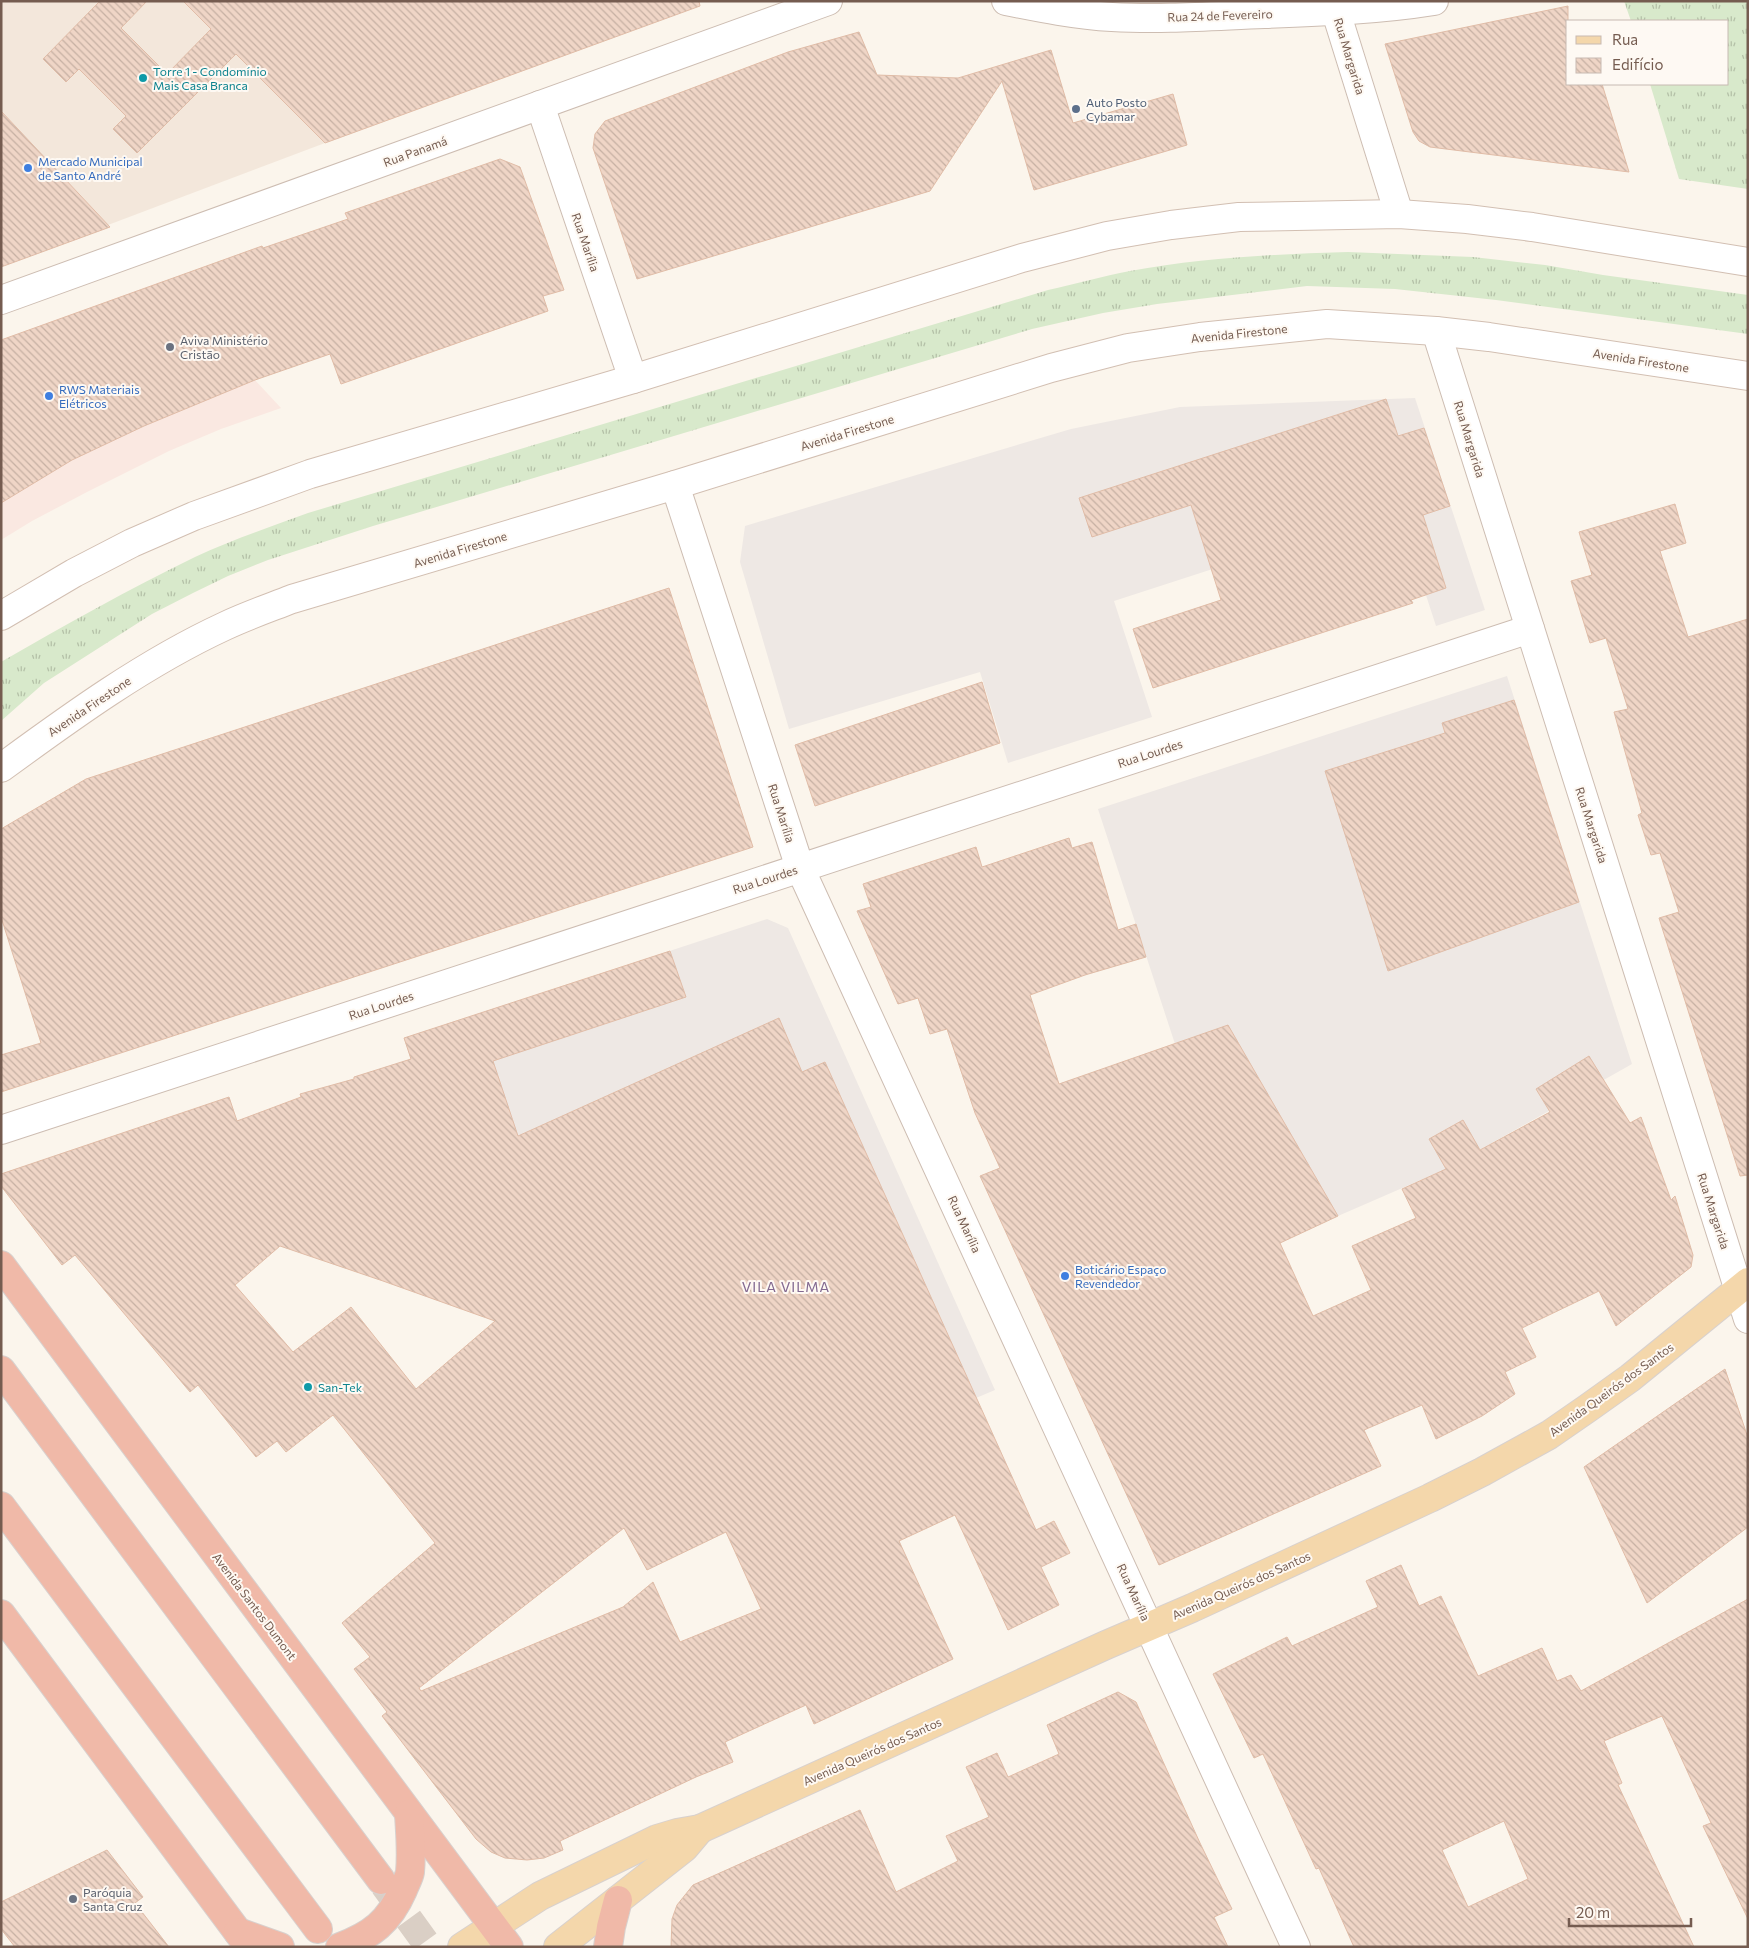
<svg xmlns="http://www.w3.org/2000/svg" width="1749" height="1948" font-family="Commissioner,sans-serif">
	<defs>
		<pattern id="grass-tufts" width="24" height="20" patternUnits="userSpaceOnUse" patternTransform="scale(1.25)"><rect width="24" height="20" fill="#d8e9cb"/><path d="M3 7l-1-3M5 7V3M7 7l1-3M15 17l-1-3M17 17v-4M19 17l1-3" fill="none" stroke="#b4c0a7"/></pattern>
		<pattern id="building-back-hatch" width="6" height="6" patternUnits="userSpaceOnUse" patternTransform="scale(1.25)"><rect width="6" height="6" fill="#efd5c6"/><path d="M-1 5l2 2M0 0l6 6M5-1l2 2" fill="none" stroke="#c6b0a3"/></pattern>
	</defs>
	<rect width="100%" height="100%" fill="#fbf5ec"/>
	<!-- residential -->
	<path fill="#f3e7db" d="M1,1H183L325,143L108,225L1,111Z"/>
	<!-- commercial -->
	<path fill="#fae8e1" d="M163,281L281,408L221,429L169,451L87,492L32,521L1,540V340Z"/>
	<!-- industrial -->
	<g fill="#eee8e4">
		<path d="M1415,398L1485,610L1436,626L1398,509L1114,601L1152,717L1008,763L980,672L789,729L740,562L745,526L1071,429L1180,407Z"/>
		<path d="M1507,676L1632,1064L1446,1169L1338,1216L1283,1121L1175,1044L1098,809Z"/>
		<path d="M767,919L788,928L995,1390L976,1398L446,1168L404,1038Z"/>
	</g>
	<!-- grass -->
	<g fill="url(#grass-tufts)">
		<path d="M1624,1H1748V189L1679,179L1650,84H1728V21H1631Z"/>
		<path d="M1348,252L1473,257L1545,265L1603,275L1748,295V334L1496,300L1395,289L1307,286L1157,304L1103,313L1032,329L373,526L268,560L228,576L193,593L152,614L44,683L1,721V662C65,625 129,589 195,557C231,540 270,527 308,513L1048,290C1075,284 1103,276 1130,271C1202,258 1275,254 1348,252Z"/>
	</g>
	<!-- building -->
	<g fill="url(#building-back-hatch)" stroke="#e0bca7" fill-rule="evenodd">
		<path d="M100,1H147L121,28L167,74L211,29L183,1H699L700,6L325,143L236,54L137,153L113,129L126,116L79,69L66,82L43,59Z"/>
		<path d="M1568,6V84H1602L1629,172L1430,147L1419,141L1413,132L1385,44Z"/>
		<path d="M859,32L877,75L958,78L1051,50L1073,123L1173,94L1187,145L1034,190L1002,81L930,191L637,279L593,148L595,134L605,121L788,52Z"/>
		<path d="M1,111L110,227L1,267Z"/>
		<path d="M500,159L520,167L564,290L543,296L548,311L341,384L330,354L255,380L144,426L72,460L1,503V340L262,246L263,248L348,219L345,213Z"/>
		<path d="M1386,399L1398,436L1424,428L1450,506L1423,515L1446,588L1411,600L1413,603L1153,688L1133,629L1221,600L1191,505L1092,537L1079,498Z"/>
		<path d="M1675,504L1686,543L1660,551L1688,637L1748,619V1175L1740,1176L1659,918L1679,912L1660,853L1651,855L1638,815L1642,813L1614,712L1628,709L1606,638L1590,643L1571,581L1592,575L1579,532Z"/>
		<path d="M669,588L753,847L1,1092V1055L41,1043L1,917V829L86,779Z"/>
		<path d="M982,682L1000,743L815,806L795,745Z"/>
		<path d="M1514,700L1579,902L1388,971L1325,771L1445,733L1442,723Z"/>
		<path d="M1069,838L1072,848L1092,842L1118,930L1136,924L1146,957L1085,975L1030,995L1059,1084L1228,1025L1338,1216L1280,1243L1313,1316L1371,1290L1352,1246L1416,1218L1402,1189L1446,1169L1429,1139L1463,1120L1480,1150L1550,1112L1536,1089L1589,1056L1630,1123L1641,1117L1671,1200L1675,1196L1693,1255L1691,1267L1616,1326L1599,1291L1522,1328L1536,1357L1505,1372L1515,1394L1482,1416L1436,1439L1422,1405L1364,1430L1381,1466L1159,1565L980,1176L1000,1168L975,1113L947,1029L930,1034L918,998L898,1004L857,911L871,907L863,884L976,847L982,867Z"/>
		<path d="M670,951L686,997L493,1061L518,1136L779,1018L802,1072L825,1062L1036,1530L1054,1521L1070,1553L1041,1567L1059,1605L1008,1630L955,1515L899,1541L953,1659L814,1724L806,1705L725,1742L733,1762L696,1777L560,1841L563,1850L544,1858L527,1860L505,1858L491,1852L476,1839L382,1716L387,1712L354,1669L370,1657L342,1623L435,1543L333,1415L286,1452L277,1441L256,1457L198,1385L190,1392L75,1255L62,1265L1,1186V1174L229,1097L237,1121L301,1097L300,1094L354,1079V1077L411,1059L404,1038ZM280,1246L383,1281L495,1321L416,1389L351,1307L293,1352L235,1285ZM624,1528L647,1570L726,1532L761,1609L680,1642L653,1582L623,1607L421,1691L419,1688Z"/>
		<path d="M1725,1369L1748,1438V1527L1647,1603L1584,1467Z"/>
		<path d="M1401,1565L1419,1606L1441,1596L1478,1676L1542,1648L1557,1681L1571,1675L1581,1691L1748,1599V1919L1703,1826L1711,1823L1662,1716L1604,1741L1622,1783L1618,1785L1694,1947H1354L1319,1868L1316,1869L1263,1754L1254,1758L1213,1674L1287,1637L1292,1646L1378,1607L1366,1581ZM1504,1821L1528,1879L1468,1907L1442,1850Z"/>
		<path d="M1118,1692L1136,1702L1200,1843L1232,1909L1214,1917L1228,1947H671L672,1919L677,1905L693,1885L860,1810L896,1892L958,1861L946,1836L989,1817L966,1767L997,1753L1008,1777L1059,1754L1047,1725Z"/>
		<path d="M107,1850L143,1897L135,1903L169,1947H15L1,1929V1902Z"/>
	</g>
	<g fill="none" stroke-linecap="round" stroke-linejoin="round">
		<!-- highway-tunnel -->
		<path stroke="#dacfc5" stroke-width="28" stroke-dasharray="28 14" stroke-linecap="butt" d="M384,1885L429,1947"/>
		<!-- street casing -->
		<g stroke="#cdbdb2" stroke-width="30">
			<g id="street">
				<path d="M1006,1C1041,8 1076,15 1112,17C1162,20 1213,16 1264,14C1321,12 1378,10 1434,1"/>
				<path d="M1336,12L1399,214"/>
				<path d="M540,105L633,379"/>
				<path d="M1,300L828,1"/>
				<path d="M1436,331L1748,1319"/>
				<path d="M675,485L800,868L1296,1947"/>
				<path d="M1,1130L1530,629"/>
			</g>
		</g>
		<!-- secondary casing -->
		<g stroke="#d2bfb2" stroke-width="30">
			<g id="secondary">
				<path d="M1,616L74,573L132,543L194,516L310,474L633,379L1022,258L1107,236L1171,225L1239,217L1399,214L1467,219L1532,227L1748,262"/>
				<path d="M1,768C72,716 145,663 225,626C246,616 269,608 292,599L675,485L1051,368L1128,348L1200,337L1327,324L1436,331L1489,337L1748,376"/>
			</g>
		</g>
		<!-- primary casing -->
		<g stroke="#d8d1ce" stroke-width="30">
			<g id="primary">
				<path d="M462,1947L540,1896L657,1839L677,1833L700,1829L1106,1645L1192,1608L1430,1498L1482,1472L1549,1435L1588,1408L1630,1378L1748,1282"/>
				<path d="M558,1947L684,1848L700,1829"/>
			</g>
		</g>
		<!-- highway casing -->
		<g stroke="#d8d1ce" stroke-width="30">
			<g id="highway">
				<path d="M1,1265L509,1947"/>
				<path d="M1,1370L381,1880"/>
				<path d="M1,1506L318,1929"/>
				<path d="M1,1614L249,1947"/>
				<path d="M238,1932L280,1947"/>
				<path d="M340,1947C372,1935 389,1922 403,1890C405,1884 409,1878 410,1872C412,1852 410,1833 409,1814"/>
				<path d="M608,1947L611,1927L618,1900"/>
			</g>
		</g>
		<!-- street -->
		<use href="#street" stroke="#fff" stroke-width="28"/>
		<!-- secondary -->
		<use href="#secondary" stroke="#fff" stroke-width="28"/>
		<!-- primary -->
		<use href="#primary" stroke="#f4d7ab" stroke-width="28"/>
		<!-- highway -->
		<use href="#highway" stroke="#f0b9a8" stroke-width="28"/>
	</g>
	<!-- markers -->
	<g fill="#0f9aa8" stroke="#fef9f3" stroke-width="2">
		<circle cx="143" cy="78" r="5"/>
		<circle cx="308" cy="1387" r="5"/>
	</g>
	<circle fill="#5c6f8a" stroke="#fef9f3" stroke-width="2" cx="1076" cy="109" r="5"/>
	<g fill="#3f7fe0" stroke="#fef9f3" stroke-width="2">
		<circle cx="28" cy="168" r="5"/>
		<circle cx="49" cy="396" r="5"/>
		<circle cx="1065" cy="1276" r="5"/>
	</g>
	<g fill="#6b7280" stroke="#fef9f3" stroke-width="2">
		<circle cx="170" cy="347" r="5"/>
		<circle cx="73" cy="1899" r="5"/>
	</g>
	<g text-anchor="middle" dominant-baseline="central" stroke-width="4" stroke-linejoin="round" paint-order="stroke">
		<!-- street labels -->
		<g font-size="12" fill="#755c50" stroke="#fef9f3">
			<text transform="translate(1220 15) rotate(-2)">Rua 24 de Fevereiro</text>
			<text transform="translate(1350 56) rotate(73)">Rua Margarida</text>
			<text transform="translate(415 151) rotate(-20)">Rua Panamá</text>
			<text transform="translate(586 242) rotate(71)">Rua Marília</text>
			<text transform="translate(1239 333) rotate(-6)">Avenida Firestone</text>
			<text transform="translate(1641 360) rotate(9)">Avenida Firestone</text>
			<text transform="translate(847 432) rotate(-17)">Avenida Firestone</text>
			<text transform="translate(1470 439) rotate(73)">Rua Margarida</text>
			<text transform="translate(460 549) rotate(-17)">Avenida Firestone</text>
			<text transform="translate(89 706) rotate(-34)">Avenida Firestone</text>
			<text transform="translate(1150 753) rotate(-18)">Rua Lourdes</text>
			<text transform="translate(782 813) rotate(72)">Rua Marília</text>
			<text transform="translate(1592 825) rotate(72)">Rua Margarida</text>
			<text transform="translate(765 879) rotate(-18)">Rua Lourdes</text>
			<text transform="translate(381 1005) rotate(-18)">Rua Lourdes</text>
			<text transform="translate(1714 1211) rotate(72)">Rua Margarida</text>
			<text transform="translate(965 1224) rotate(65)">Rua Marília</text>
			<text transform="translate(1611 1389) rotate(-36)">Avenida Queirós dos Santos</text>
			<text transform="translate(1241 1585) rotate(-24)">Avenida Queirós dos Santos</text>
			<text transform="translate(1134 1592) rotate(65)">Rua Marília</text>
			<text transform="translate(255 1606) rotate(53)">Avenida Santos Dumont</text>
			<text transform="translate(872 1751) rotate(-24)">Avenida Queirós dos Santos</text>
		</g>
		<!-- culture labels -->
		<g font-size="12" fill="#0d838f" stroke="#fef9f3" text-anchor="start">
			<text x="153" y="71">Torre 1 - Condomínio<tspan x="153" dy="14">Mais Casa Branca</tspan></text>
			<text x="318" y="1387">San-Tek</text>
		</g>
		<!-- service labels -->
		<g font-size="12" fill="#4e5e75" stroke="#fef9f3" text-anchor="start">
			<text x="1086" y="102">Auto Posto<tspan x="1086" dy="14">Cybamar</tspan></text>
		</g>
		<!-- shop labels -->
		<g font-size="12" fill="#366cbe" stroke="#fef9f3" text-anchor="start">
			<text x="38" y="161">Mercado Municipal<tspan x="38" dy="14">de Santo André</tspan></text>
			<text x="59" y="389">RWS Materiais<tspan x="59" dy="14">Elétricos</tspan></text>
			<text x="1075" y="1269">Boticário Espaço<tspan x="1075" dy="14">Revendedor</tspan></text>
		</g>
		<!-- worship labels -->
		<g font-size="12" fill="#5b616d" stroke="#fef9f3" text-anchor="start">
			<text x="180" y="340">Aviva Ministério<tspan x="180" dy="14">Cristão</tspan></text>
			<text x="83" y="1892">Paróquia<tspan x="83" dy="14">Santa Cruz</tspan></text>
		</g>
		<!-- neighbourhood labels -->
		<g font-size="14" letter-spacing="1" fill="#826890" stroke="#fef9f3">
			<text x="786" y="1286">VILA VILMA</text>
		</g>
	</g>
	<!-- border -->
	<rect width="1749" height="1948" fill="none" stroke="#755c50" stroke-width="5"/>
	<!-- legend -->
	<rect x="1566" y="20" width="162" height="65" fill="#fef9f3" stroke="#c7bab2"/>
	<rect x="1576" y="36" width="25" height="8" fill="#f4d7ab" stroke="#c7bab2"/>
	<text x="1612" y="45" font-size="15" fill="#755c50">Rua</text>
	<rect x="1576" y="58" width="25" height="15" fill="url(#building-back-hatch)" stroke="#c7bab2"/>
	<text x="1612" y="70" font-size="15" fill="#755c50">Edifício</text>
	<!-- scale -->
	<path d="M1569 1918v8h122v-8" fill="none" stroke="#755c50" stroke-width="2.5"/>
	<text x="1576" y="1918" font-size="15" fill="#755c50" stroke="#fef9f3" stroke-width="4" paint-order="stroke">20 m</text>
</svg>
